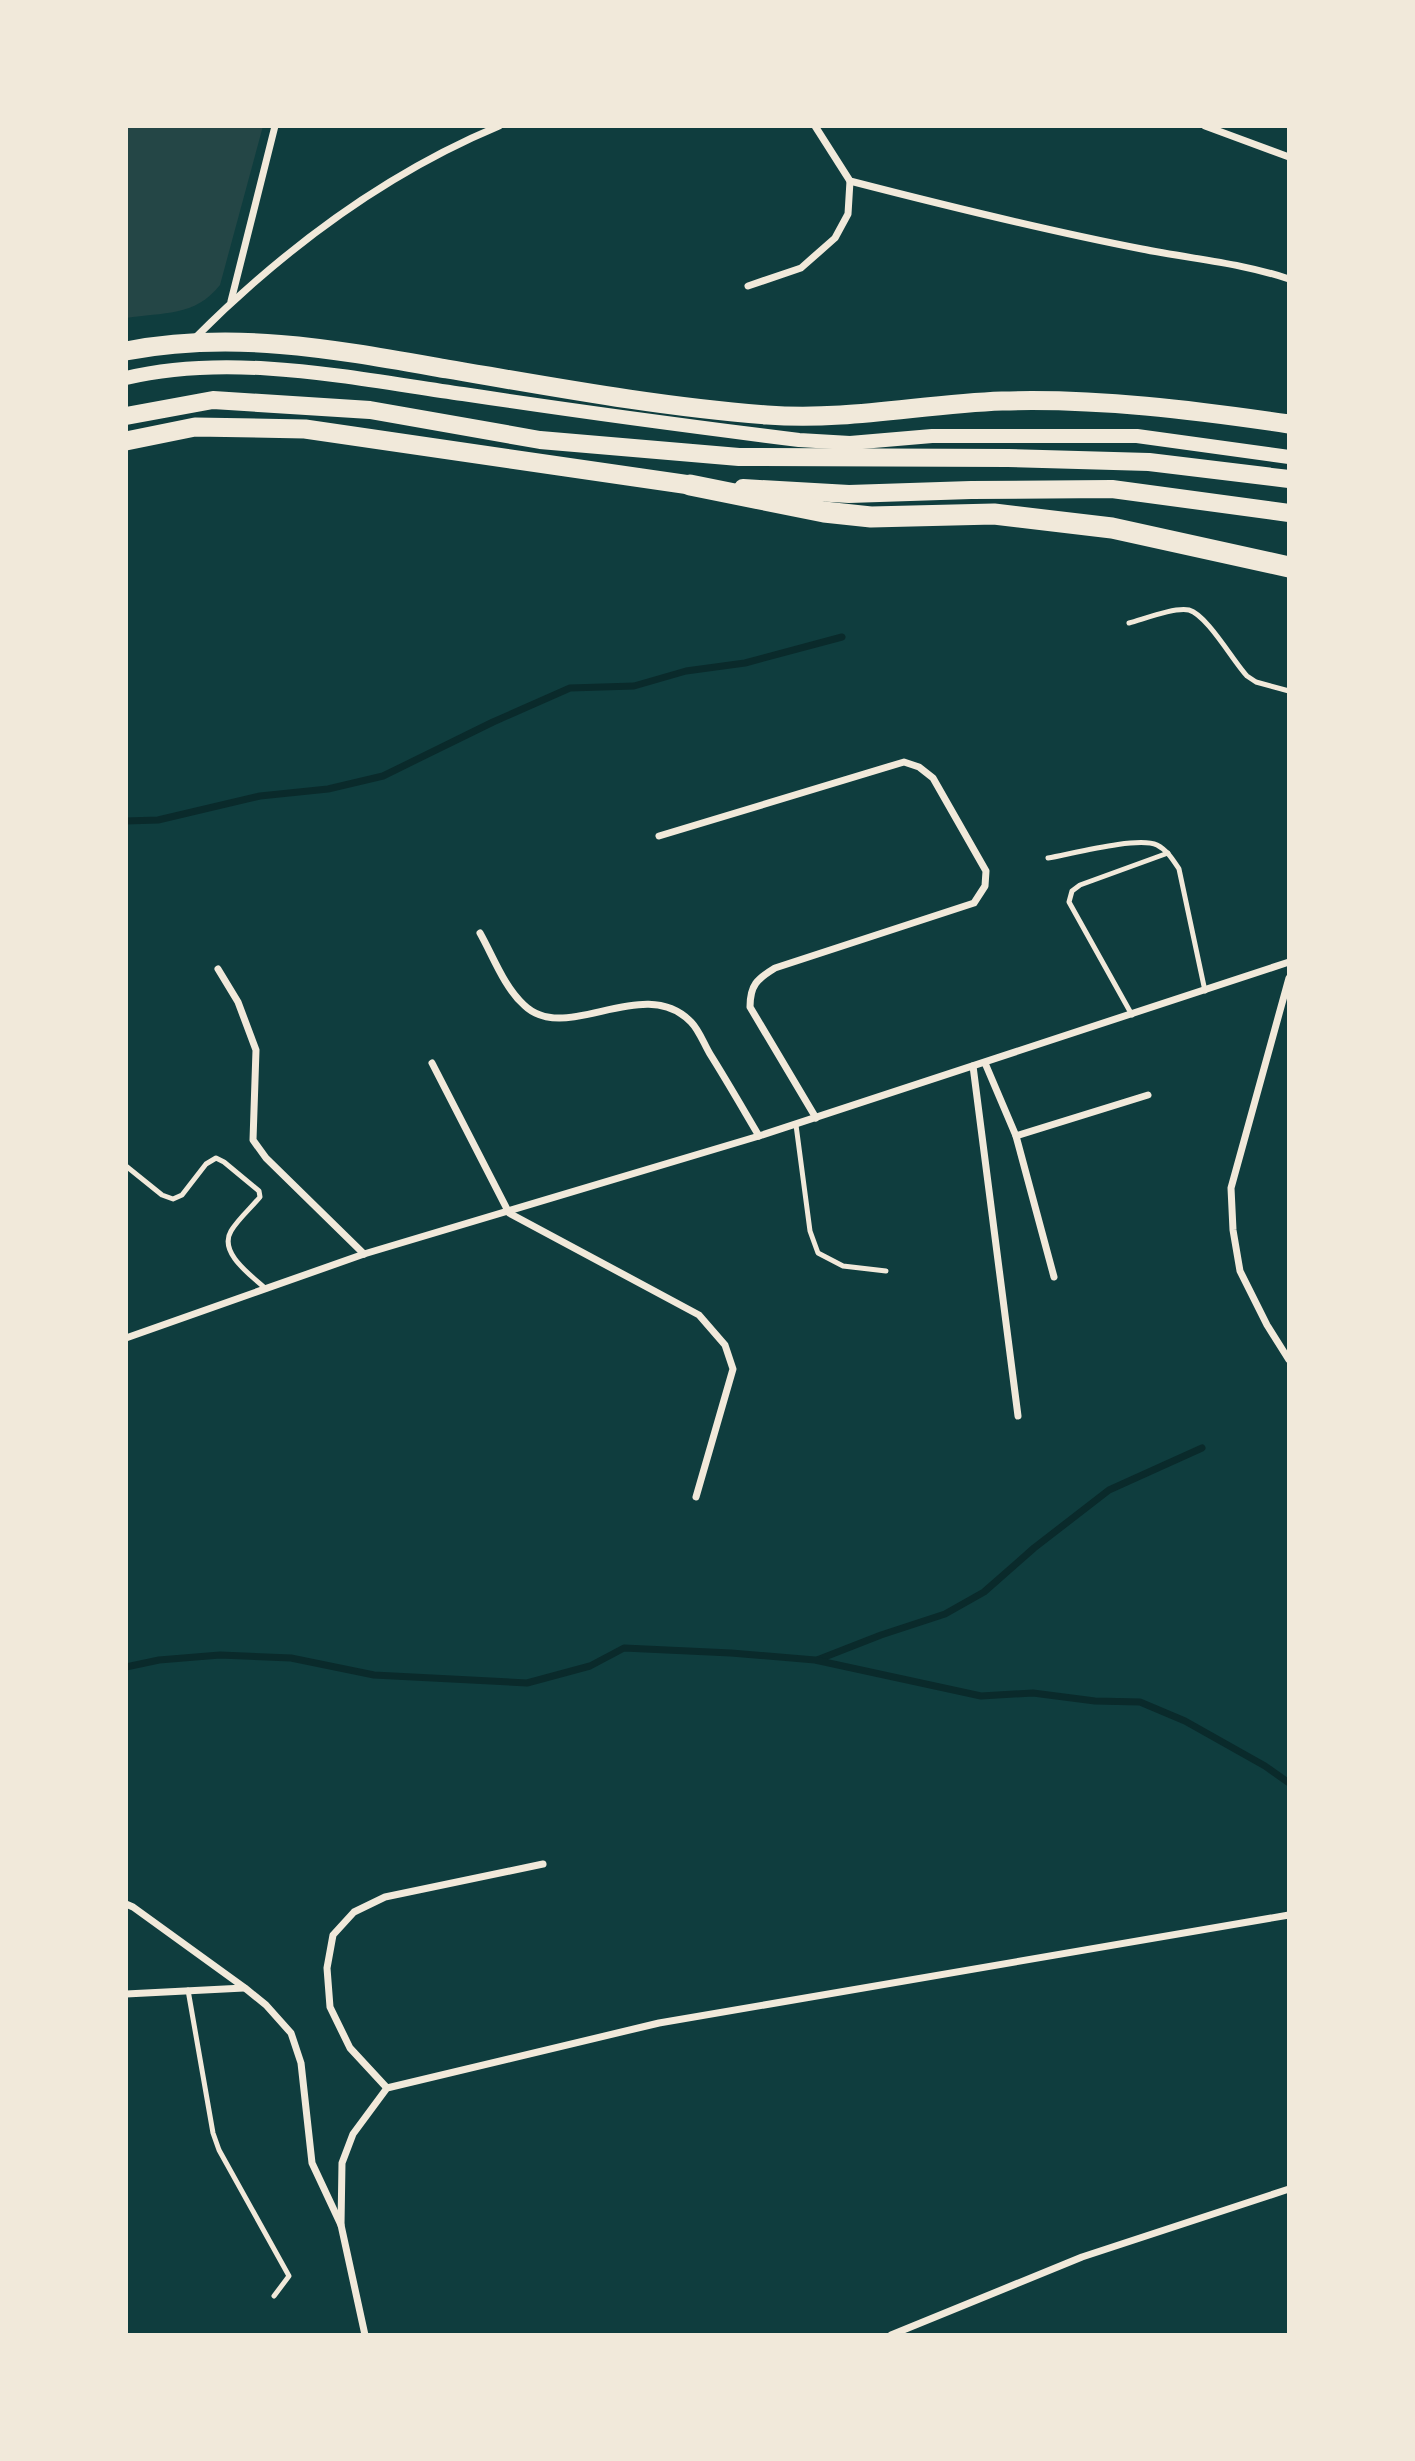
<svg xmlns="http://www.w3.org/2000/svg" width="1415" height="2461" font-family="'Sofia Sans Condensed',sans-serif">
	<rect width="100%" height="100%" fill="#0f3d3e"/>
	<!-- green -->
	<path fill="#244646" d="M126,126H263L220,285C195,317 163,312 126,318Z"/>
	<g fill="none" stroke-linecap="round" stroke-linejoin="round">
		<!-- stream -->
		<g stroke="#0a2a2b" stroke-width="7">
			<path d="M126,821L158,820L260,796L328,789L383,776L493,722L570,688L634,686L686,671L745,663L842,637"/>
			<path d="M817,1660L881,1635L945,1614L984,1592L1034,1548L1109,1490L1202,1448"/>
			<path d="M126,1667L159,1660L220,1655L291,1658L374,1675L527,1683L590,1666L624,1648L731,1653L815,1660L981,1696L1033,1693L1095,1701L1140,1702L1185,1721L1265,1766L1289,1783"/>
		</g>
		<!-- service -->
		<g stroke="#f1e9da" stroke-width="5">
			<path d="M1129,623C1144,619 1174,607 1189,610C1207,615 1233,661 1247,676L1256,682L1289,691"/>
			<path d="M1048,858C1071,854 1138,836 1157,845C1167,850 1173,860 1179,869L1205,991"/>
			<path d="M1132,1015L1069,902L1072,891L1080,885L1168,853"/>
			<path d="M796,1125L810,1231L818,1253L843,1266L886,1271"/>
			<path d="M126,1166L162,1195L173,1199L182,1195L206,1164L216,1158L224,1162L259,1191L260,1197C251,1208 238,1219 231,1231C218,1253 252,1276 266,1289"/>
			<path d="M188,1990L213,2133L219,2150L289,2276L274,2296"/>
		</g>
		<!-- minor -->
		<g stroke="#f1e9da" stroke-width="7">
			<path d="M815,126L850,181C947,206 1044,230 1142,249C1191,259 1242,263 1289,279"/>
			<path d="M1205,126L1289,157"/>
			<path d="M748,286L801,268L835,238L848,214L850,181"/>
			<path d="M231,301L275,126"/>
			<path d="M195,338C283,250 384,174 499,126"/>
			<path d="M659,836L904,762L919,767L933,778L986,871L985,886L974,903L775,968C757,979 750,985 750,1007L816,1118"/>
			<path d="M480,933C493,956 504,987 524,1005C566,1046 643,973 691,1022C699,1030 704,1044 710,1054C727,1081 743,1109 759,1136"/>
			<path d="M218,969L238,1002L256,1050L253,1140L266,1158L364,1254"/>
			<path d="M1289,978L1231,1188L1233,1230L1240,1271L1267,1325L1289,1360"/>
			<path d="M432,1063L509,1213L699,1315L725,1345L733,1369L696,1497"/>
			<path d="M985,1063L1016,1136L1054,1277"/>
			<path d="M973,1066L1018,1416"/>
			<path d="M1016,1136L1148,1095"/>
			<path d="M126,1338L364,1254L759,1136L1289,962"/>
			<path d="M126,1904L133,1907L245,1988L266,2005L291,2033L301,2063L312,2163L341,2225L365,2335"/>
			<path d="M126,1994L244,1988"/>
			<path d="M387,2088L350,2048L330,2007L327,1968L333,1935L354,1912L385,1897L543,1864"/>
			<path d="M341,2225L342,2163L353,2134L387,2088L659,2023L1289,1915"/>
			<path d="M891,2335L1082,2257L1289,2189"/>
		</g>
		<!-- secondary -->
		<path stroke="#f1e9da" stroke-width="14" d="M126,378C233,352 356,379 463,394C575,411 687,426 799,440L850,443L932,436H1137L1289,457"/>
		<!-- primary -->
		<g stroke="#f1e9da" stroke-width="18">
			<path d="M126,416L213,400L370,410L540,440L739,457L1008,458L1149,462L1289,479"/>
			<path d="M743,488L849,494L971,490L1112,489L1289,513"/>
		</g>
		<!-- trunk -->
		<g stroke="#f1e9da" stroke-width="19">
			<path d="M126,351C236,330 339,350 447,369C553,387 660,407 767,415C849,421 921,404 1002,401C1098,398 1194,410 1289,424"/>
			<path d="M126,441L195,427L305,429L690,485"/>
		</g>
		<!-- motorway -->
		<path stroke="#f1e9da" stroke-width="21" d="M690,485L824,512L871,517L994,514L1112,528L1289,567"/>
	</g>
	<!-- border -->
	<rect width="1415" height="2461" fill="none" stroke="#f1e9da" stroke-width="256"/>
</svg>
